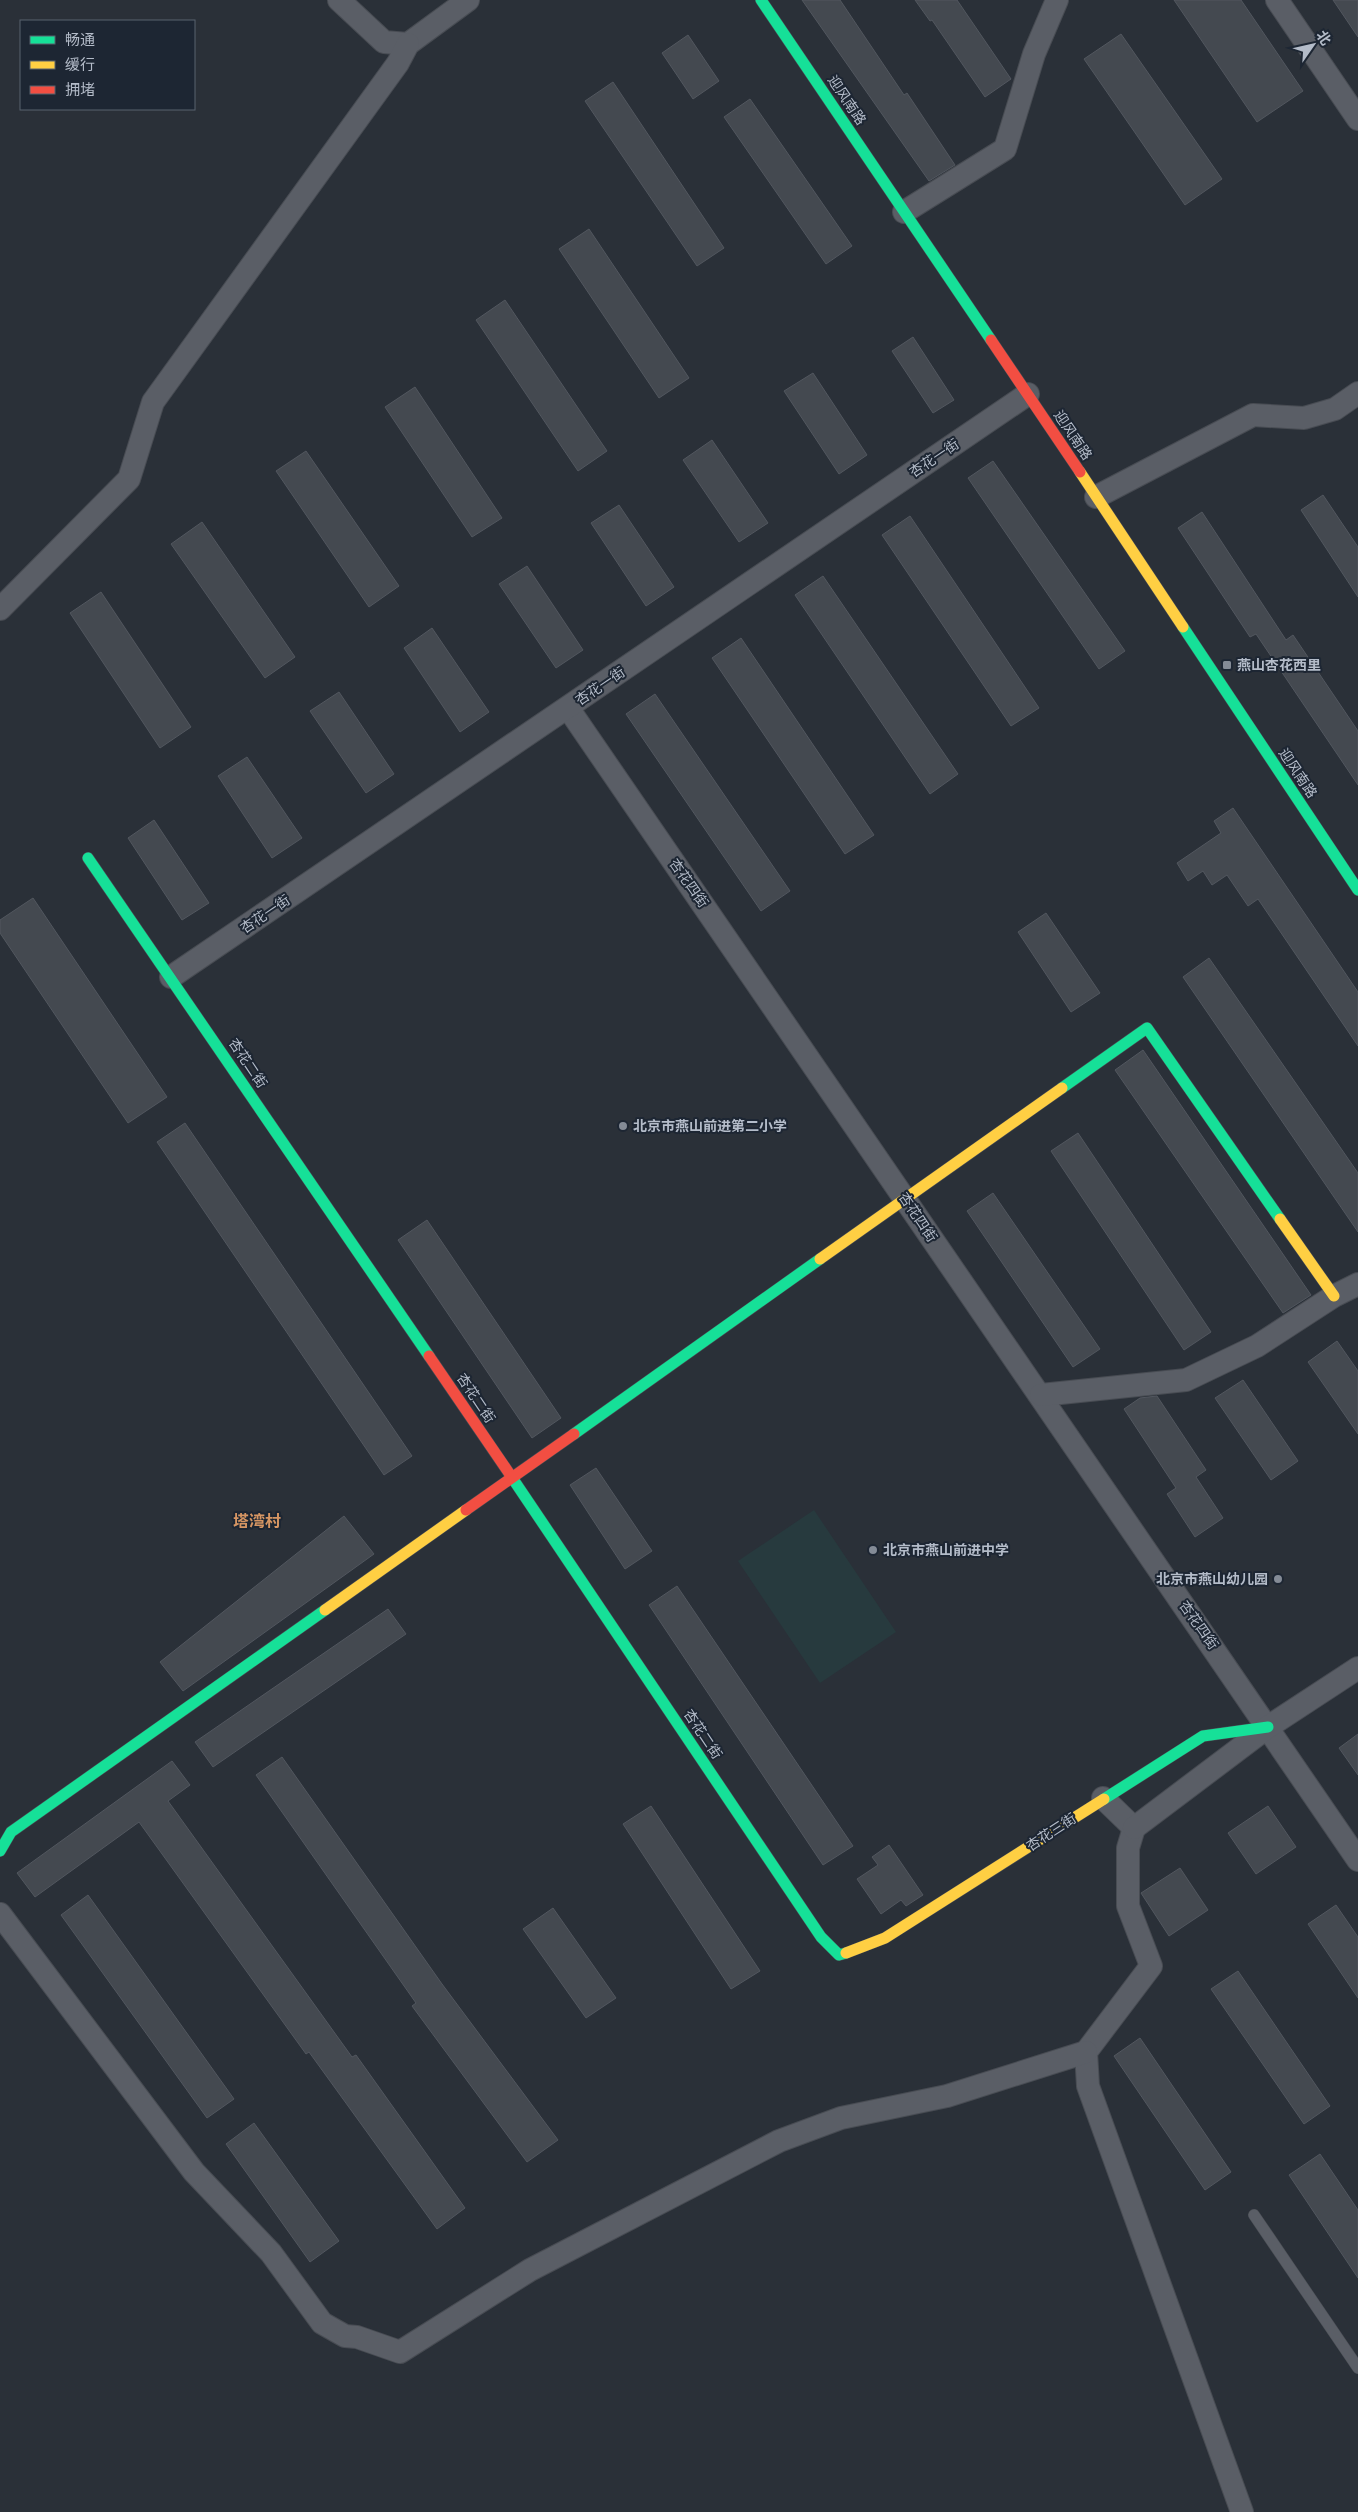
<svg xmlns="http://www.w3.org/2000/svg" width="1358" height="2512" font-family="Arial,'Noto Sans SC',sans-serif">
	<rect width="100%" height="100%" fill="#2a3038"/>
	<!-- green -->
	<path fill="#273a3e" d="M814,1510L896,1632L820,1683L738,1561Z"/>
	<!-- building -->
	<g fill="#444950" stroke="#52575f">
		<path d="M802,0H840L904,95L907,93L955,165L929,181Z"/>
		<path d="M915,0H957L1011,79L985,97L932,20L930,21Z"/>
		<path d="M1174,0H1241L1303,91L1257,122Z"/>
		<path d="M1333,0H1358V37Z"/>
		<path d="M1121,34L1222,179L1185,205L1084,59Z"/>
		<path d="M688,35L719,81L693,99L662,53Z"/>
		<path d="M613,82L724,248L697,266L585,101Z"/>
		<path d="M750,99L852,246L826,264L724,117Z"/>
		<path d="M589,229L689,378L659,398L559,249Z"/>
		<path d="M505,300L607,451L578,471L476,320Z"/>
		<path d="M913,337L954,400L933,413L892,351Z"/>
		<path d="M813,373L867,455L839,474L784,391Z"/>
		<path d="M415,387L502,518L472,537L385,407Z"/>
		<path d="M712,440L768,523L739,542L683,460Z"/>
		<path d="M306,451L399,586L369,607L276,471Z"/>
		<path d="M993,461L1125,651L1099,669L968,478Z"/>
		<path d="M1323,495L1358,547V597L1301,510Z"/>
		<path d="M619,505L674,587L646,606L591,523Z"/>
		<path d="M1202,512L1286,640L1293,635L1358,731V785L1256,634L1250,637L1178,528Z"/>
		<path d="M910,516L1039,708L1011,726L882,535Z"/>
		<path d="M202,522L295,657L265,678L171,544Z"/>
		<path d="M527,566L583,650L556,668L499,584Z"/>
		<path d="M823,576L958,774L930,794L795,595Z"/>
		<path d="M101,592L191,727L160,748L70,613Z"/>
		<path d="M432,628L489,712L460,732L404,648Z"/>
		<path d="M741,638L874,835L845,854L712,658Z"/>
		<path d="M339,692L394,774L366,793L310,711Z"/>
		<path d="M655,694L790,891L761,911L626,714Z"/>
		<path d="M247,757L302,838L272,858L218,776Z"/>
		<path d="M1233,808L1358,992V1046L1258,899L1248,906L1227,875L1212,885L1203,871L1188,881L1177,863L1221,833L1214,821Z"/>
		<path d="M154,820L209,903L182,920L128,838Z"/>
		<path d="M33,898L167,1097L128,1123L0,933V920Z"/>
		<path d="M1046,913L1100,993L1071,1012L1018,932Z"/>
		<path d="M1209,958L1358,1173V1232L1183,977Z"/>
		<path d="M1143,1050L1311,1295L1283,1313L1115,1070Z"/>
		<path d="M185,1123L412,1456L384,1475L157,1142Z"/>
		<path d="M1078,1133L1211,1332L1184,1350L1051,1151Z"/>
		<path d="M993,1193L1100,1349L1073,1367L967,1211Z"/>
		<path d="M427,1220L561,1418L532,1438L398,1240Z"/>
		<path d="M1337,1341L1358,1371V1434L1308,1362Z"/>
		<path d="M1243,1380L1298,1461L1271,1480L1215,1398Z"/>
		<path d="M1157,1396L1206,1470L1196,1477L1223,1518L1195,1537L1167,1494L1176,1488L1124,1409L1140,1398Z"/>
		<path d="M596,1468L652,1551L625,1569L570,1485Z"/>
		<path d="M344,1516L374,1554L183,1691L160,1662Z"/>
		<path d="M677,1586L853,1846L823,1865L649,1605Z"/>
		<path d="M388,1609L406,1634L213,1767L195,1742Z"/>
		<path d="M1358,1734V1775L1339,1748Z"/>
		<path d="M282,1757L442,1984L558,2140L527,2162L412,2006L416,2003L256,1775Z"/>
		<path d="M172,1761L190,1785L168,1801L352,2057L356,2055L465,2208L437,2229L309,2052L306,2054L139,1822L35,1897L17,1873Z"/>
		<path d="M651,1806L760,1971L731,1989L623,1824Z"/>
		<path d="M1268,1806L1296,1847L1256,1874L1228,1833Z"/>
		<path d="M889,1845L923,1895L906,1906L901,1900L881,1914L857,1879L878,1865L872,1857Z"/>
		<path d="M1180,1868L1208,1910L1169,1936L1141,1893Z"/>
		<path d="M88,1895L234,2099L207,2118L61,1915Z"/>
		<path d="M1336,1905L1358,1937V1998L1308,1924Z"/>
		<path d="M553,1908L616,1998L586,2018L523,1929Z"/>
		<path d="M1238,1971L1330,2106L1304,2124L1211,1989Z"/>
		<path d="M1140,2038L1231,2172L1205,2190L1114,2056Z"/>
		<path d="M254,2123L339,2241L310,2262L226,2144Z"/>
		<path d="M1320,2154L1358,2210V2278L1289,2175Z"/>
	</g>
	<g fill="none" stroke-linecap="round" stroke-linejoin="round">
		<!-- lane casing -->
		<g stroke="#484c53" stroke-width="12">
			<path id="lane" d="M1254,2215L1358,2368"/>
		</g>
		<!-- street casing -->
		<g stroke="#484c53" stroke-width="24">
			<g id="street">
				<path d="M339,0L384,42L408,44L468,0"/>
				<path d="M1277,0L1358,119"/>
				<path d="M904,212L1005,149L1034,54L1057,0"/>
				<path d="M1096,497L1253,415L1304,418L1335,409L1358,393"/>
				<path d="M0,609L129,479L153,402L398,63L408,44"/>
				<path d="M568,708L1358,1860"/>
				<path d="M171,977L1028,394"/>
				<path d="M1041,1395L1186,1380L1257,1346L1334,1296L1358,1284"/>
				<path d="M1103,1798L1134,1828"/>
				<path d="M1134,1828L1128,1848V1906L1151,1966L1086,2052L1088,2086L1242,2512"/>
				<path d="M1134,1828L1268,1727L1358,1668"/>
				<path d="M0,1914L194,2172L271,2253L322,2323L345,2336L357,2337L400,2352L530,2270L779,2141L841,2118L947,2096L1086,2052"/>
			</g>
		</g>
		<!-- fast casing -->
		<g stroke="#484c53" stroke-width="12">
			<g id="fast">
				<path d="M761,0L991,340"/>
				<path d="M1183,627L1358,890"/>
				<path d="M88,858L429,1356"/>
				<path d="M1062,1088L1147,1028L1280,1219"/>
				<path d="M574,1434L820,1259"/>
				<path d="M511,1476L821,1937L839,1955L846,1953"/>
				<path d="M1104,1799L1203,1736L1268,1727"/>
				<path d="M0,1851L11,1832L325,1610"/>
			</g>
		</g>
		<!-- slow casing -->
		<g stroke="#484c53" stroke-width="12">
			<g id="slow">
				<path d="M1080,472L1183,627"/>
				<path d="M1280,1219L1334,1296"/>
				<path d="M820,1259L1062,1088"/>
				<path d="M325,1610L466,1510"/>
				<path d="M846,1953L885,1938L1104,1799"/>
			</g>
		</g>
		<!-- jam casing -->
		<g stroke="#484c53" stroke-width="12">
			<g id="jam">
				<path d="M991,340L1080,472"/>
				<path d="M429,1356L511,1476"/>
				<path d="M466,1510L574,1434"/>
			</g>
		</g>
		<!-- lane -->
		<use href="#lane" stroke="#5a5e66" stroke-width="11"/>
		<!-- street -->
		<use href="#street" stroke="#5a5e66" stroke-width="22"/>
		<!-- fast -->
		<use href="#fast" stroke="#16e098" stroke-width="11"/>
		<!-- slow -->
		<use href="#slow" stroke="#ffcf43" stroke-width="11"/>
		<!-- jam -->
		<use href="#jam" stroke="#f24e42" stroke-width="11"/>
	</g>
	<!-- markers -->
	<g fill="#848b96" stroke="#1d2633" stroke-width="2">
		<rect x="1222" y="660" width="10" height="10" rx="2.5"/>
		<circle cx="623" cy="1126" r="5"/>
		<circle cx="873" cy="1550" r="5"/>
		<circle cx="1278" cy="1579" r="5"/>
	</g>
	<g text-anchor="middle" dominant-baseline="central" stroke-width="4" stroke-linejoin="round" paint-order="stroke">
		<!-- street labels -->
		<g font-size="14" fill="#b4bcc9" stroke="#1d2633">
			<text transform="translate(847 100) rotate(56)">迎风南路</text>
			<text transform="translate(1073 435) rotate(56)">迎风南路</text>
			<text transform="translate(934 458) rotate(-34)">杏花一街</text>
			<text transform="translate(600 686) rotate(-34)">杏花一街</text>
			<text transform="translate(1298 773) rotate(56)">迎风南路</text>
			<text transform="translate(689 883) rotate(55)">杏花四街</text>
			<text transform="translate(265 914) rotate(-34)">杏花一街</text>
			<text transform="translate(248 1063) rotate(56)">杏花二街</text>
			<text transform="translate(918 1217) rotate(56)">杏花四街</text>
			<text transform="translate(476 1398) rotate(56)">杏花二街</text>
			<text transform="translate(1199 1625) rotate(55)">杏花四街</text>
			<text transform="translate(703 1734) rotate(56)">杏花二街</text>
			<text transform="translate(1051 1832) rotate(-33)">杏花三街</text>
		</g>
		<!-- poi labels -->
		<g font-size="14" font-weight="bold" fill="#b4bcc9" stroke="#1d2633" text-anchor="start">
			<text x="1237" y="665">燕山杏花西里</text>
			<text x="633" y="1126">北京市燕山前进第二小学</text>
			<text x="883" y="1550">北京市燕山前进中学</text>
			<text x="1268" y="1579" text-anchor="end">北京市燕山幼儿园</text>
		</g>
		<!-- quarter labels -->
		<g font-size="16" font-weight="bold" fill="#d59563" stroke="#1d2633">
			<text x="257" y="1521">塔湾村</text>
		</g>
	</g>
	<!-- legend -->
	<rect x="20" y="20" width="175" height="90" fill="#1d2633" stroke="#59626f"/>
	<rect x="30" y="36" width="25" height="8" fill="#16e098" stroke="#59626f"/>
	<text x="65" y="45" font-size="15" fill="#b4bcc9">畅通</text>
	<rect x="30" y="61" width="25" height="8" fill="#ffcf43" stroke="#59626f"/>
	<text x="65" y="70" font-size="15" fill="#b4bcc9">缓行</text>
	<rect x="30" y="86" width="25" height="8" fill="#f24e42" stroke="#59626f"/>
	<text x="65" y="95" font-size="15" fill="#b4bcc9">拥堵</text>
	<!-- north arrow -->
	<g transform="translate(1313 45) rotate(56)" stroke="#1d2633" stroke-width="4" paint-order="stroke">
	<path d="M0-4L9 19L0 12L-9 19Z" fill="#b4bcc9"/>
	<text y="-8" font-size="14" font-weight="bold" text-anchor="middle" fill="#b4bcc9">北</text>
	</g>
</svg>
